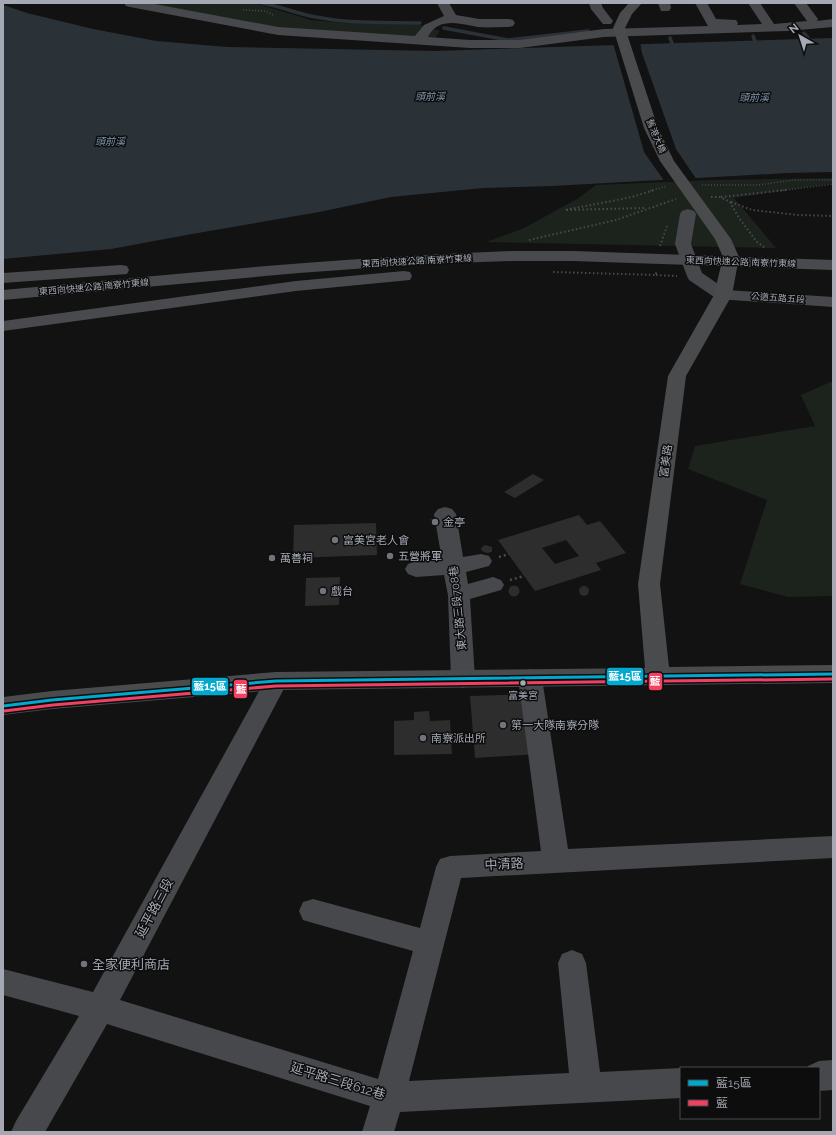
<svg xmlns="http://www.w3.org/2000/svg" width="836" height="1135" font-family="Raleway,'Noto Sans TC',sans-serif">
	<rect width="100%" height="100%" fill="#121213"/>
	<!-- green -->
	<g fill="#1c231d">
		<path d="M146,3H249L261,5L311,20L343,23L420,25L440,31L435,38L285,29Z"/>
		<path d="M833,178V183L734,198L776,248L486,242L524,228L577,199L596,185L714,180Z"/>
		<path d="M833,381V596L788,597L740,584L767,500L688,469L695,446L815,426L801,395Z"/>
	</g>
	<!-- water -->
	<path fill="#2a3237" d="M3,5L27,13L93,29L156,41L227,47L435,51L833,38V172L787,173L552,186L483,188L391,197L319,212L192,234L111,249L3,259Z"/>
	<!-- pier -->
	<path fill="#121213" d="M640,42L642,53L676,149L697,180L665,182L644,152L613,43Z"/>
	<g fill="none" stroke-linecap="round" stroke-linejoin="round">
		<!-- stream -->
		<g stroke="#2a3237" stroke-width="3.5">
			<path d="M262,3C280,6 297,14 316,17C350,24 385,22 420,23"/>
			<path d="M444,28L508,40L588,31"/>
			<path d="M804,33L809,39"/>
			<path d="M753,36L755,41"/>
			<path d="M670,38L672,43"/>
		</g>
	</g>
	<!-- building -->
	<g fill="#2d2d2e" fill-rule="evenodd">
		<path d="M533,474L544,480L515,498L504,492Z"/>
		<path d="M579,515L587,525L600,521L626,553L596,563L601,570L535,591L498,540ZM566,540L579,556L555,564L542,548Z"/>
		<path d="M436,518L438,525H434L430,523V519Z"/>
		<path d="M376,523L377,555L293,558L294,525Z"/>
		<path d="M485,545L492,547V552L487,553L482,551L481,548Z"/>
		<path d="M340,577L339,605L305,606L306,578Z"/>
		<circle cx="514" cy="591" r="5.5"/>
		<circle cx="584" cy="591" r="5"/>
		<path d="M529,694L539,754L475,758L470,696Z"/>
		<path d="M429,711L430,721L450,720L452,754L394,755V721L414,720V712Z"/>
	</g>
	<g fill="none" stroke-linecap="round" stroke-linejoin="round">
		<!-- path-far2 -->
		<g stroke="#484a4d" stroke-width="1.5" stroke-dasharray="1 2" stroke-linecap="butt">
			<path d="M243,10L265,11L275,16"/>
			<path d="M702,185H758L794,180H833"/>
			<path d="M650,191L667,186"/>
			<path d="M777,191L833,184"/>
		</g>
		<!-- path-far1 -->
		<g stroke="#484a4d" stroke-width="2" stroke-dasharray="1.5 2.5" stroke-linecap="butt">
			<path d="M711,197H720L730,202L739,218L757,242L765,248"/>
			<path d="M721,197L786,190"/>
			<path d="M731,202L752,210L798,215L833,216"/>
			<path d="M644,208L565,210L632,197L654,190"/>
			<path d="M529,240L616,220L676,199"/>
			<path d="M660,246L667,226"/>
			<path d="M553,272L656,275V272"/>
			<path d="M656,275L677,276"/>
		</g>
		<!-- path -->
		<g stroke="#484a4d" stroke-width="2.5" stroke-dasharray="2 3" stroke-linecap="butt">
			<path d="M499,557L509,554"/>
			<path d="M510,580L524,576"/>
		</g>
		<!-- minor -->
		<g fill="#47484b" fill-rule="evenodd">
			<path d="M124,3H149L278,27L415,36L424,25L444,16L437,3H449L456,15L479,19H509L513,20L515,23L513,26L509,27C499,27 488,28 478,27C461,24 438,16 428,37L470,40H520L604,29L708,26L695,3H707L716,19L736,20L738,23L737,25L762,24L748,3H760L774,24L807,21L794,3H806L818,19L817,21L833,19V27L788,31L604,37L520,48H470L278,35L130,7L126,6Z"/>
			<path d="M589,3H601L603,8L613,21L611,24H603L591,9Z"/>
			<path d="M658,3H670L671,8L669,11H661Z"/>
			<path d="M688,209L694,211L696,214L691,244L702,273L727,290L833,297V307L717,299L689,280L687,276L675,244L680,214L682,211Z"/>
			<path d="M445,507L452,509L456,514L463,557L481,554L489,556L492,561L489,566L466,572L468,584L493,577L501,580L504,585L501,590L470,599L475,679L471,685L463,688L455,685L451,679L448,595L444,575L416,577L408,574L405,569L408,564L416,561L442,560L434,514L438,509Z"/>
			<path d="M530,669L538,672L542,678L568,849L833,836V858L461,878L409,1081L569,1073L558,963L562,954L572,950L582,954L586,963L600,1072L681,1068V1098L400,1112L394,1132H362L370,1106L107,1024L45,1132H11L16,1121L79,1016L3,995V969L93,992L268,675L276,672L284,675L288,681L120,1000L378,1079L413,951L313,923L303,920L299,911L303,902L313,899L420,928L436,867L440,859L450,856L541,851L518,678L522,672Z"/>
			<path d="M833,1060V1090L819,1091V1068H807L808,1066L819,1061Z"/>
		</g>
		<!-- major -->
		<path fill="#494b4d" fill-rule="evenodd" d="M629,3H642L632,14L625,28L658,128L674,161L731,239L739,257L732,295L686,376L660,584L669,667L833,665V683L276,690L52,709L3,715V697L52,691L276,672L645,668L638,584L668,376L714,295L723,257L715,239L660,161L644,128L613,28L620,13Z"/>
		<!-- highway -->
		<g fill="#494a4d" fill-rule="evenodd">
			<path d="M513,251H573L833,260V270L573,261H513L424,264L299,273L3,300V290C173,274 342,257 513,251Z"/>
			<path d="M121,265L127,266L129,270L127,274L3,283V273Z"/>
			<path d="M404,271L410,272L412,276L410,280L296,291L3,331V321L296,281Z"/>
		</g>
		<!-- bus-1 casing -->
		<g stroke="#0d0d0e" stroke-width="6">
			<path id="bus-1" d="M3,706L52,700L276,681L833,674"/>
		</g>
		<!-- bus-2 casing -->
		<g stroke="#0d0d0e" stroke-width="6">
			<path id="bus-2" d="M4,711L53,705L276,686L833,679"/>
		</g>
		<!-- bus-1 -->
		<use href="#bus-1" stroke="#00a9ce" stroke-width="3"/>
		<!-- bus-2 -->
		<use href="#bus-2" stroke="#f24062" stroke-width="3"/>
	</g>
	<!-- markers -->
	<g fill="#71747b" stroke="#0d0d0e" stroke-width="1.5">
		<circle cx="435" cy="522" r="4"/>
		<circle cx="335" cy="540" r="4"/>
		<circle cx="390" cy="556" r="4"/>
		<circle cx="272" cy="558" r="4"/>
		<circle cx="323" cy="591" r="4"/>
		<circle cx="503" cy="725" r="4"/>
		<circle cx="423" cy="738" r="4"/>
		<circle cx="84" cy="964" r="4"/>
	</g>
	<circle fill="#a4a9b3" stroke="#0d0d0e" stroke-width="1.5" cx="523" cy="683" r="3.5"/>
	<g text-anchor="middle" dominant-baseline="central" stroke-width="3" stroke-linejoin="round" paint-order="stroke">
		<!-- far-street labels -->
		<g font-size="9" fill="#a4a9b3" stroke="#0d0d0e">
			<text transform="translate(656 136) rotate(67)">舊港大橋</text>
			<text transform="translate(417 261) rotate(-3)">東西向快速公路 南寮竹東線</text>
			<text transform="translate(741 262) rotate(2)">東西向快速公路 南寮竹東線</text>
			<text transform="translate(94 287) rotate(-5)">東西向快速公路 南寮竹東線</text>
			<text transform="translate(778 298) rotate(4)">公道五路五段</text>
		</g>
		<!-- far-water labels -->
		<g font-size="10" font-style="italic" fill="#7d97ac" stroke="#0d0d0e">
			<text x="430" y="96">頭前溪</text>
			<text x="754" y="97">頭前溪</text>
			<text x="110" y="141">頭前溪</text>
		</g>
		<!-- bus labels -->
		<g font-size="10" fill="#a4a9b3" stroke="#0d0d0e">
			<text x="523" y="695">富美宮</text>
		</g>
		<!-- street labels -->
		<g font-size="11" fill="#a4a9b3" stroke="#0d0d0e">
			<text transform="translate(666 461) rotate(-82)">富美路</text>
			<text transform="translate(458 608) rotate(-96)">東大路三段708巷</text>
		</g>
		<!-- poi labels -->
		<g font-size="11" fill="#a4a9b3" stroke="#0d0d0e" text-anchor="start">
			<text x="443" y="522">金亭</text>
			<text x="343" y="540">富美宮老人會</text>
			<text x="398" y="556">五營將軍</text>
			<text x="280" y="558">萬善祠</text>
			<text x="331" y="591">戲台</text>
			<text x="511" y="725">第一大隊南寮分隊</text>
			<text x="431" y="738">南寮派出所</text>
		</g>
		<!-- near-street labels -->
		<g font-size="13" fill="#a4a9b3" stroke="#0d0d0e">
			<text transform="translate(504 864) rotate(-3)">中清路</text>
			<text transform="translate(154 908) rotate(-62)">延平路三段</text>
			<text transform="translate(338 1081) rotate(17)">延平路三段612巷</text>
		</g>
		<!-- near-poi labels -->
		<g font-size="13" fill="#a4a9b3" stroke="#0d0d0e" text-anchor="start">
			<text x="92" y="964">全家便利商店</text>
		</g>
	</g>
	<g stroke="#0d0d0e" stroke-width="1.5">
		<rect x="606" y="667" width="38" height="19" rx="4" fill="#00a9ce"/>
		<rect x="648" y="672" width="15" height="19" rx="4" fill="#f24062"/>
		<rect x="191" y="677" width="38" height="19" rx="4" fill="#00a9ce"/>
		<rect x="233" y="679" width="15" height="20" rx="4" fill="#f24062"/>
	</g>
	<g font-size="11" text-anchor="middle" font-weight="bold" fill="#fff">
		<text x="625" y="680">藍15區</text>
		<text x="655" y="685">藍</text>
		<text x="210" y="690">藍15區</text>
		<text x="241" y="693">藍</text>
	</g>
	<!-- border -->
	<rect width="836" height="1135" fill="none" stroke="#a4a9b3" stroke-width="8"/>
	<!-- legend -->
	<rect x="680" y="1067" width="140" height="52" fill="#0d0d0e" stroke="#494b50"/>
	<rect x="688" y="1080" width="20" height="6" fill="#00a9ce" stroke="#494b50"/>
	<text x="716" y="1087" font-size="12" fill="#a4a9b3">藍15區</text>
	<rect x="688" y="1100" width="20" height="6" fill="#f24062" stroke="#494b50"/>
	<text x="716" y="1107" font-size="12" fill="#a4a9b3">藍</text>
	<!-- north arrow -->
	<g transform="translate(800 36) rotate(321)" stroke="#0d0d0e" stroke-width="3" paint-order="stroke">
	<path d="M0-3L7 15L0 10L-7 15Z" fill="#a4a9b3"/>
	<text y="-6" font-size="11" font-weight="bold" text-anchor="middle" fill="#a4a9b3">N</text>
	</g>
</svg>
